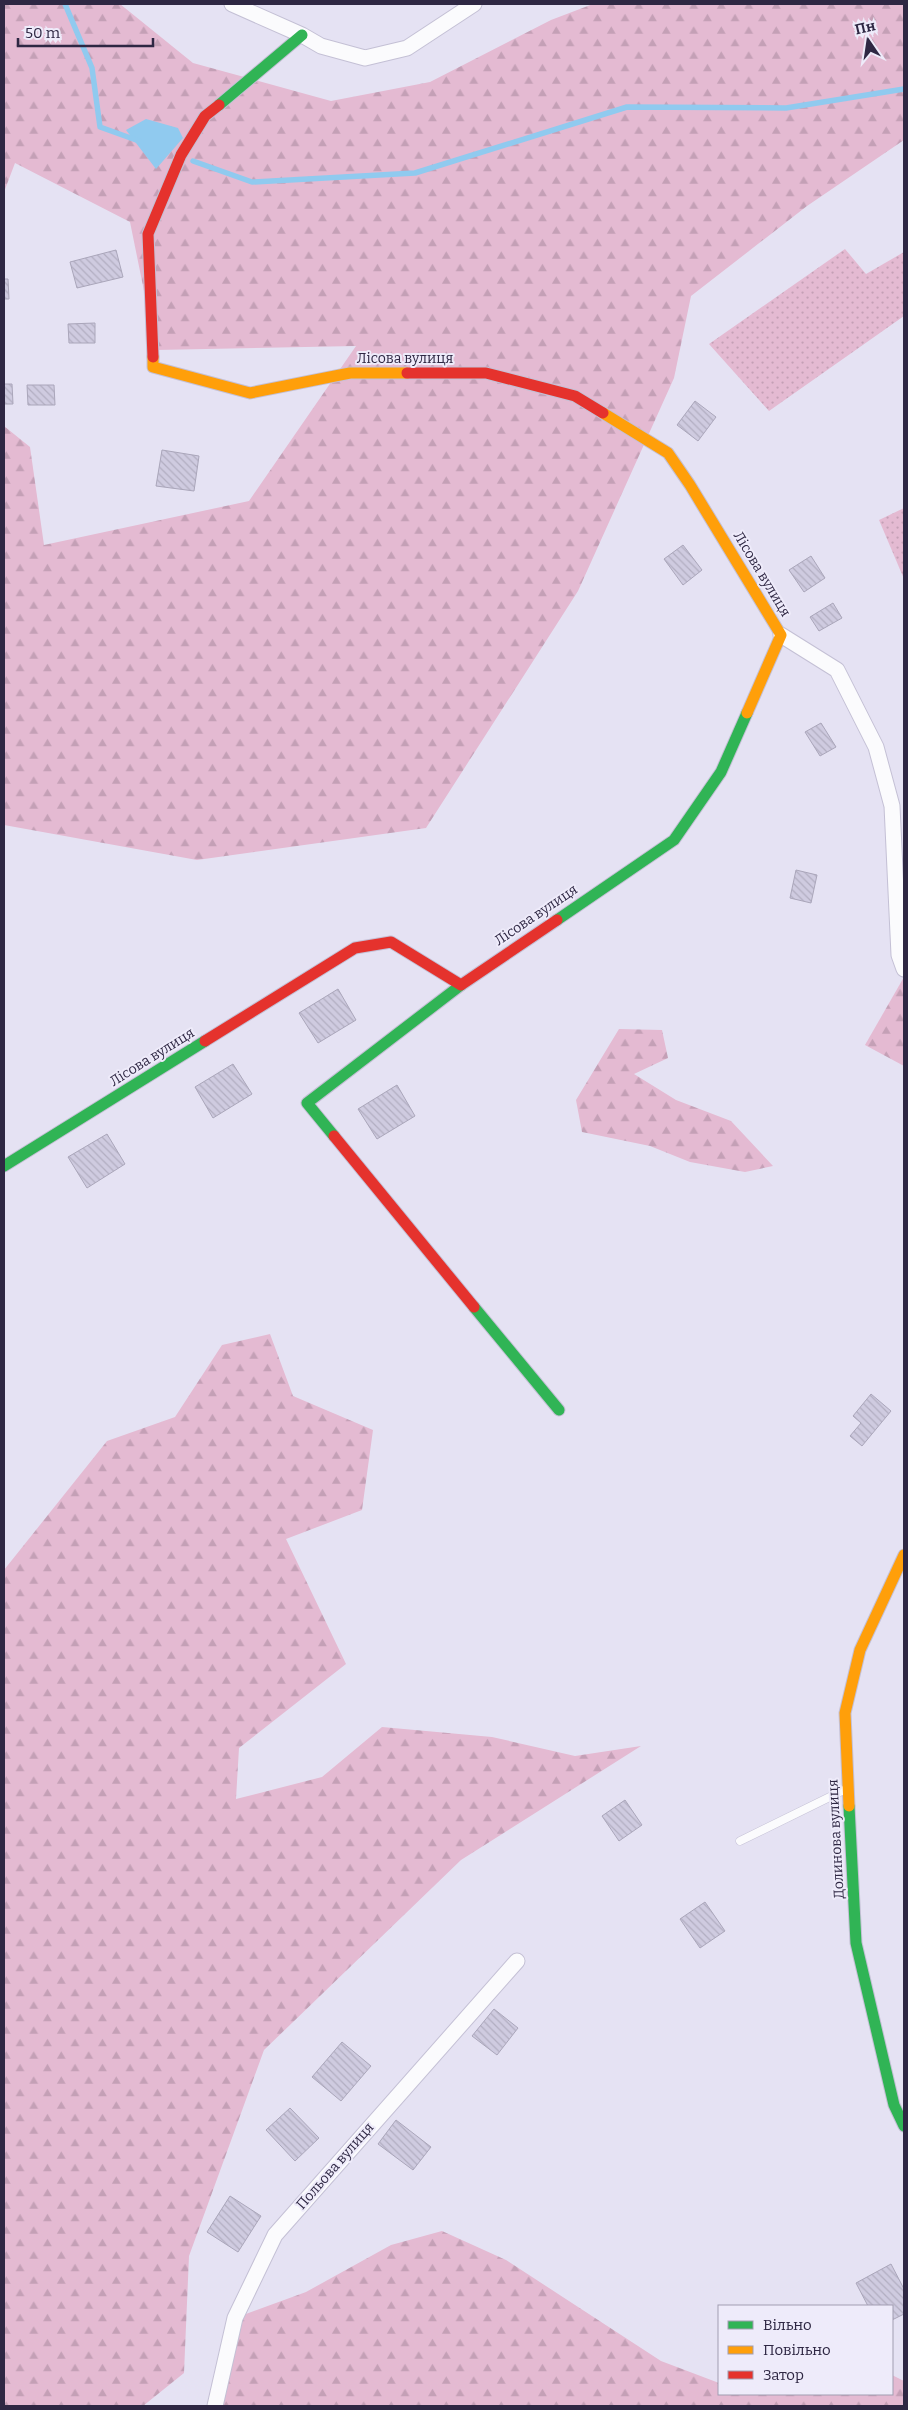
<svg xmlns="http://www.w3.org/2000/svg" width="908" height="2410" font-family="Bitter,serif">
	<defs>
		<pattern id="grass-dots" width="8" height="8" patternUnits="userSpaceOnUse" patternTransform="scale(1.25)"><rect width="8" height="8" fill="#e4bad2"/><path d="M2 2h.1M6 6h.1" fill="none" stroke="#c4a0b6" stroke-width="1.8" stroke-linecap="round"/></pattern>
		<pattern id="forest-firs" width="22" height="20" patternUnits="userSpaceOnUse" patternTransform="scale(1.25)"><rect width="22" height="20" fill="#e4bad2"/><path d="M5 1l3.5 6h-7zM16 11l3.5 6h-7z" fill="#c4a0b6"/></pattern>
		<pattern id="building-back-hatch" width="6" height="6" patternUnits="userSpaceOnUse" patternTransform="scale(1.25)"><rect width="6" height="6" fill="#cfcbe0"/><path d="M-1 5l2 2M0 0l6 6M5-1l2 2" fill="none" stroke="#b2aec1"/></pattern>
	</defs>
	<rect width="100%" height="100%" fill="#e5e2f3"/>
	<!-- grass -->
	<g fill="url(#grass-dots)">
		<path d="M845,249L866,274L904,252V316L769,411L709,344Z"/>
		<path d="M904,508V579L879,520Z"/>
	</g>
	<!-- forest -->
	<g fill="url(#forest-firs)">
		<path d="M4,4H120L193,63L331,101L430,82L551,20L593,4H904V140L807,206L691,296L674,378L578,591L426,828L197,860L4,825V426L30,447L44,545L249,501L356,346L156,350L130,222L15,163L4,192Z"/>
		<path d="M904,977V1066L865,1045Z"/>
		<path d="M619,1029L662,1030L668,1058L634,1074L676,1100L731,1121L773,1166L745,1172L690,1162L650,1146L582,1132L576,1100Z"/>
		<path d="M270,1334L293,1396L373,1430L362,1510L286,1539L346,1664L239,1748L236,1799L322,1777L382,1727L492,1737L575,1756L641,1746L461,1860L264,2050L189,2256L184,2373L143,2406H4V1570L107,1441L175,1417L222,1345Z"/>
		<path d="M442,2231L506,2260L661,2361L719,2383V2394H892V2375L904,2381V2406H215L235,2318L306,2292L391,2245Z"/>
	</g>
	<!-- water -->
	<path fill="#90caef" d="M146,119L178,128L183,138L156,169L126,130Z"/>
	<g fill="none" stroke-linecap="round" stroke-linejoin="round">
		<!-- stream -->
		<g stroke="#90caef" stroke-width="5.5">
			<path d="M65,4L92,68L100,127L139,141"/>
			<path d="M193,161L252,182L415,173L627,107L786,108L904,89"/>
		</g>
	</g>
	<!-- building -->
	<g fill="url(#building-back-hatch)" stroke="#aaa6ba">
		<path d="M116,250L123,277L77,288L70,262Z"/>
		<path d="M4,279H8L9,299H4Z"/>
		<path d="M95,323V343H69L68,324Z"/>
		<path d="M4,384H12L13,404H4Z"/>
		<path d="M27,385H54L55,405H28Z"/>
		<path d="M695,401L716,417L698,441L677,425Z"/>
		<path d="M162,450L199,456L194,491L156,486Z"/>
		<path d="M683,545L702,570L683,585L664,559Z"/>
		<path d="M811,556L825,578L804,592L789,570Z"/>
		<path d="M833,603L842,618L819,631L810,617Z"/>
		<path d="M821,723L836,747L820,756L805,732Z"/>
		<path d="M796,870L817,875L811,903L790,898Z"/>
		<path d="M338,989L356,1020L318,1043L299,1013Z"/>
		<path d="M233,1064L252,1094L213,1118L195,1087Z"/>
		<path d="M397,1085L415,1116L377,1139L358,1109Z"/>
		<path d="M107,1134L125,1164L87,1188L68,1157Z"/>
		<path d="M871,1394L891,1411L862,1446L850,1436L861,1423L853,1416Z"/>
		<path d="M625,1800L642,1825L619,1841L602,1816Z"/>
		<path d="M705,1902L725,1931L700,1948L680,1919Z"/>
		<path d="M494,2009L518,2028L497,2055L472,2036Z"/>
		<path d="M342,2042L371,2066L341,2101L312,2077Z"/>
		<path d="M290,2108L319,2138L295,2161L266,2130Z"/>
		<path d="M396,2120L431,2147L413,2170L378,2144Z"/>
		<path d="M230,2196L261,2216L238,2252L207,2232Z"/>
		<path d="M891,2264L904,2289V2314L892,2320V2306H868L856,2283Z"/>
	</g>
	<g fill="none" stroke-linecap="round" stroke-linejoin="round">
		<!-- lane casing -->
		<g stroke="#c4c0d5" stroke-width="9">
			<path id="lane" d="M740,1841L846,1789"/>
		</g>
		<!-- street casing -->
		<g stroke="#c4c0d5" stroke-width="17">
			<g id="street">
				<path d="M232,4L302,35L321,46L365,58L407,48L474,4"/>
				<path d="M781,635L837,670L876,747L892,806L899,955L904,969"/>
				<path d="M215,2406L235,2318L275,2235L517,1961"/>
			</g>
		</g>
		<!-- fast casing -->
		<g stroke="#c4c0d5" stroke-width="13">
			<g id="fast">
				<path d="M219,105L302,35"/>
				<path d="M557,920L674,840L721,772L747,713"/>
				<path d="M334,1136L307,1103L461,985"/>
				<path d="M4,1166L205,1041"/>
				<path d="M474,1307L559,1410"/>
				<path d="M849,1806L856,1943L894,2105L904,2126"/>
			</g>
		</g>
		<!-- slow casing -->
		<g stroke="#c4c0d5" stroke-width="13">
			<g id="slow">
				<path d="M153,357V367L250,393L350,373H407"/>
				<path d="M603,413L668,453L690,485L781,635L747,713"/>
				<path d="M849,1806L845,1713L860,1650L904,1555"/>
			</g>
		</g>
		<!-- jam casing -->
		<g stroke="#c4c0d5" stroke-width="13">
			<g id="jam">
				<path d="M153,357L148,234L181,155L205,116L219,105"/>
				<path d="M407,373H486L575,396L603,413"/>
				<path d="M205,1041L355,948L391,942L461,985L557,920"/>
				<path d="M334,1136L474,1307"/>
			</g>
		</g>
		<!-- lane -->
		<use href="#lane" stroke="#fbfbfd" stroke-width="8"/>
		<!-- street -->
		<use href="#street" stroke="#fbfbfd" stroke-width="15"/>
		<!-- fast -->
		<use href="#fast" stroke="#30b455" stroke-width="11"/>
		<!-- slow -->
		<use href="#slow" stroke="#ff9f0a" stroke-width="11"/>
		<!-- jam -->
		<use href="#jam" stroke="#e5322d" stroke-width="11"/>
	</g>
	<g text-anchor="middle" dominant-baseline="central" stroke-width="4" stroke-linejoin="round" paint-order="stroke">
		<!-- street labels -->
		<g font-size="14" fill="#2e2743" stroke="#eeebfa">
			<text x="405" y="358">Лісова вулиця</text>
			<text transform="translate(762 574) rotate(59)">Лісова вулиця</text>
			<text transform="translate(536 915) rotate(-34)">Лісова вулиця</text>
			<text transform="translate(152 1057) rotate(-32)">Лісова вулиця</text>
			<text transform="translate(836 1839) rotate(-93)">Долинова вулиця</text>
			<text transform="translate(335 2166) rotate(-49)">Польова вулиця</text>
		</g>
	</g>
	<!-- border -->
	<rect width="908" height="2410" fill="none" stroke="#2e2743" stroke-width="10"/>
	<!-- legend -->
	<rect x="718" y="2305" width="175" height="90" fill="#eeebfa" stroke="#a19db1"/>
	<rect x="728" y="2321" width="25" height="8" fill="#30b455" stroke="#a19db1"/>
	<text x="763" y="2330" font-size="15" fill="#2e2743">Вільно</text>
	<rect x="728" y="2346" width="25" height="8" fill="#ff9f0a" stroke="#a19db1"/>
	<text x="763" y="2355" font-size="15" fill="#2e2743">Повільно</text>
	<rect x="728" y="2371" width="25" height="8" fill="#e5322d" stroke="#a19db1"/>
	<text x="763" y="2380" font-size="15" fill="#2e2743">Затор</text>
	<!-- north arrow -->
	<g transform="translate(868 40) rotate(347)" stroke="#eeebfa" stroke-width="4" paint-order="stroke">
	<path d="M0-4L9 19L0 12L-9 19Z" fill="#2e2743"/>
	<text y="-8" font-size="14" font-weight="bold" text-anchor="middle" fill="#2e2743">Пн</text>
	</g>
	<!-- scale -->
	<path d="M18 38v8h135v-8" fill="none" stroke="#2e2743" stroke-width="2.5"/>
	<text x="25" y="38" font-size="15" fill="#2e2743" stroke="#eeebfa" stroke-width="4" paint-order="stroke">50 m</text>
</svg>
